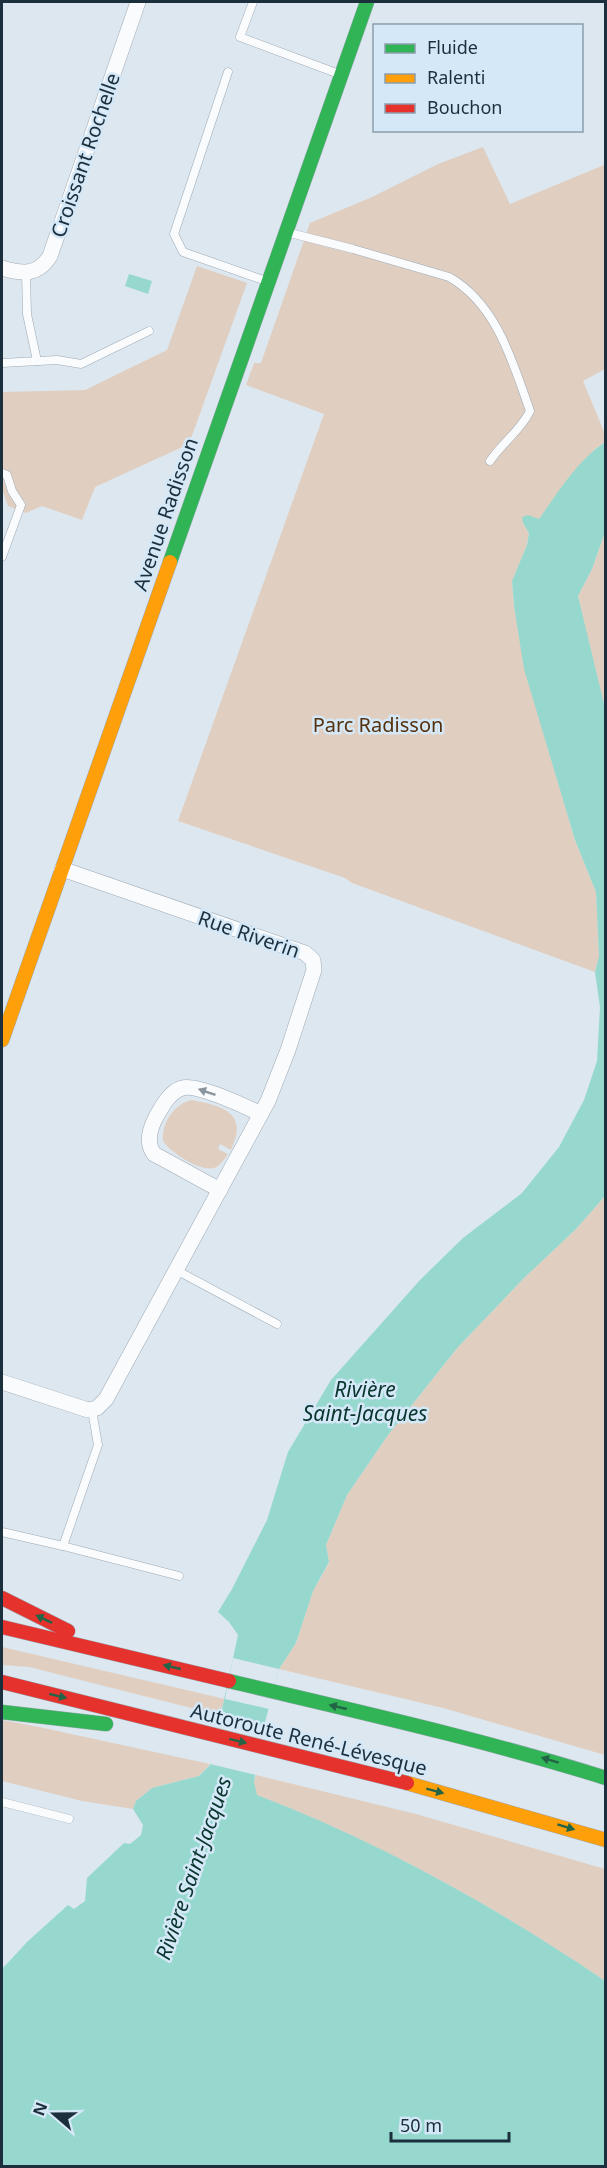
<svg xmlns="http://www.w3.org/2000/svg" width="607" height="2168" font-family="'Noto Sans',sans-serif">
	<rect width="100%" height="100%" fill="#dde7ef"/>
	<!-- green -->
	<g fill="#e0cfc1">
		<path d="M483,147L510,204L604,165L605,161V369L583,381L605,434V442L595,449L539,519L523,523L529,533L527,545L512,582L514,606L525,669L575,840L596,892L599,956L595,972L352,883L345,878L178,821L324,414L246,385L254,363H261L310,223L372,197L438,164Z"/>
		<path d="M197,266L247,283L189,444L95,487L82,520L42,506L26,513L8,506L2,489V392L85,390L167,350Z"/>
		<path d="M605,532V712L578,596L592,569Z"/>
		<path d="M192,1100C223,1106 249,1113 231,1150L220,1144L218,1149L228,1154C224,1160 220,1166 214,1168C200,1172 170,1152 163,1141C161,1123 175,1103 192,1100Z"/>
		<path d="M605,1196V1755L443,1708L279,1669L296,1643L313,1591L329,1563L326,1545L347,1495L388,1435L458,1347L524,1278L576,1229Z"/>
		<path d="M2,1647L225,1699L219,1715L29,1667L2,1665Z"/>
		<path d="M2,1720L39,1727L210,1764L199,1776L152,1788L136,1801L133,1809L82,1801L2,1781Z"/>
		<path d="M256,1775L416,1814L605,1869V1981C496,1907 380,1842 256,1795L254,1782Z"/>
	</g>
	<!-- water -->
	<g fill="#96d8ce">
		<path d="M129,274L152,281L148,294L125,286Z"/>
		<path d="M605,442V532L592,569L578,596L606,712L605,1196L576,1229L524,1278L458,1347L388,1435L347,1495L326,1545L329,1562L313,1591L296,1643L279,1669L264,1726L254,1782L257,1795C380,1842 496,1907 605,1981V2166H2V1969L27,1942L68,1905L74,1909L85,1901L87,1878L124,1843L130,1844L141,1835L143,1825L133,1809L136,1801L152,1788L199,1776L210,1765L238,1635L229,1622L218,1612L232,1589L267,1520L288,1452L331,1380L420,1280L463,1238L522,1193L559,1147L584,1100L597,1061L600,1007L595,972L599,956L596,892L575,840L524,669L514,606L512,581L527,545L529,533L523,523L522,517L528,515L539,519C559,491 577,461 605,442Z"/>
	</g>
	<!-- pier -->
	<g fill="#dde7ef">
		<path d="M233,1658L279,1669L269,1709L225,1699Z"/>
		<path d="M219,1715L264,1726L256,1775L210,1764Z"/>
	</g>
	<g fill="none" stroke-linecap="round" stroke-linejoin="round">
		<!-- lane casing -->
		<g stroke="#9daab5" stroke-width="9">
			<g id="lane">
				<path d="M253,2L240,37L339,74"/>
				<path d="M228,72L174,234L183,252L266,281"/>
				<path d="M290,233L353,249L449,277C497,304 513,363 530,411C521,430 502,443 490,461"/>
				<path d="M26,273L27,314L37,361"/>
				<path d="M2,363L57,360L81,364L149,331"/>
				<path d="M2,473L7,475L12,491L21,505L2,557"/>
				<path d="M176,1270L277,1324"/>
				<path d="M2,1532L63,1546L98,1445L92,1410"/>
				<path d="M63,1546L179,1576"/>
				<path d="M2,1802L69,1819"/>
			</g>
		</g>
		<!-- street casing -->
		<g stroke="#9daab5" stroke-width="16">
			<g id="street">
				<path d="M2,268C21,274 38,276 50,256L138,2"/>
				<path d="M220,1190L154,1154C146,1143 149,1131 155,1119C161,1108 169,1092 182,1088C196,1083 247,1107 261,1114"/>
				<path d="M2,1382L88,1410L97,1408L106,1399L268,1101L288,1050L314,970L313,960L305,953L62,869"/>
			</g>
		</g>
		<!-- fast casing -->
		<g stroke="#9daab5" stroke-width="15">
			<g id="fast">
				<path d="M170,562L367,2"/>
				<path d="M229,1681C355,1711 482,1739 606,1778"/>
				<path d="M2,1712L106,1724"/>
			</g>
		</g>
		<!-- slow casing -->
		<g stroke="#9daab5" stroke-width="15">
			<g id="slow">
				<path d="M2,1040L170,562"/>
				<path d="M407,1783L606,1840"/>
			</g>
		</g>
		<!-- jam casing -->
		<g stroke="#9daab5" stroke-width="15">
			<g id="jam">
				<path d="M2,1598L68,1631"/>
				<path d="M2,1627L229,1681"/>
				<path d="M2,1682L407,1783"/>
			</g>
		</g>
		<!-- lane -->
		<use href="#lane" stroke="#fafbfd" stroke-width="8"/>
		<!-- street -->
		<use href="#street" stroke="#fafbfd" stroke-width="15"/>
		<!-- fast -->
		<use href="#fast" stroke="#30b455" stroke-width="14"/>
		<!-- slow -->
		<use href="#slow" stroke="#ff9f0a" stroke-width="14"/>
		<!-- jam -->
		<use href="#jam" stroke="#e5322d" stroke-width="14"/>
	</g>
	<!-- one-way arrows -->
	<defs><path id="oneway-solid" d="M-6-.8H1V-3.2L6.5 0L1 3.2V.8H-6Z" transform="scale(1.5)"/></defs>
	<use fill="#8a959d" href="#oneway-solid" transform="translate(207 1092) rotate(-161)"/>
	<g fill="#236447">
		<use href="#oneway-solid" transform="translate(44 1619) rotate(-154)"/>
		<use href="#oneway-solid" transform="translate(172 1667) rotate(-167)"/>
		<use href="#oneway-solid" transform="translate(58 1696) rotate(14)"/>
		<use href="#oneway-solid" transform="translate(338 1707) rotate(-167)"/>
		<use href="#oneway-solid" transform="translate(238 1741) rotate(14)"/>
		<use href="#oneway-solid" transform="translate(550 1760) rotate(-163)"/>
		<use href="#oneway-solid" transform="translate(435 1791) rotate(15)"/>
		<use href="#oneway-solid" transform="translate(566 1827) rotate(17)"/>
	</g>
	<g text-anchor="middle" dominant-baseline="central" stroke-width="5" stroke-linejoin="round" paint-order="stroke">
		<!-- street labels -->
		<g font-size="20" fill="#1b2f3d" stroke="#d5e8f7">
			<text transform="translate(85 155) rotate(-71)">Croissant Rochelle</text>
			<text transform="translate(165 514) rotate(-71)">Avenue Radisson</text>
			<text transform="translate(249 934) rotate(19)">Rue Riverin</text>
			<text transform="translate(309 1739) rotate(14)">Autoroute René-Lévesque</text>
		</g>
		<!-- park labels -->
		<g font-size="20" fill="#56310d" stroke="#d5e8f7">
			<text x="378" y="724">Parc Radisson</text>
		</g>
		<!-- water labels -->
		<g font-size="21" font-style="italic" fill="#0a362f" stroke="#d5e8f7">
			<text x="365" y="1389">Rivière<tspan x="365" dy="24">Saint-Jacques</tspan></text>
			<text transform="translate(193 1868) rotate(-71)">Rivière Saint-Jacques</text>
		</g>
	</g>
	<!-- border -->
	<rect width="607" height="2168" fill="none" stroke="#1b2f3d" stroke-width="6"/>
	<!-- legend -->
	<rect x="373" y="24" width="210" height="108" fill="#d5e8f7" stroke="#8b9ead" stroke-width="1.5"/>
	<rect x="385" y="44" width="30" height="9" fill="#30b455" stroke="#8b9ead" stroke-width="1.5"/>
	<text x="427" y="54" font-size="18" fill="#1b2f3d">Fluide</text>
	<rect x="385" y="74" width="30" height="9" fill="#ff9f0a" stroke="#8b9ead" stroke-width="1.5"/>
	<text x="427" y="84" font-size="18" fill="#1b2f3d">Ralenti</text>
	<rect x="385" y="104" width="30" height="9" fill="#e5322d" stroke="#8b9ead" stroke-width="1.5"/>
	<text x="427" y="114" font-size="18" fill="#1b2f3d">Bouchon</text>
	<!-- north arrow -->
	<g transform="translate(54 2114) rotate(290)" stroke="#d5e8f7" stroke-width="4.5" paint-order="stroke">
	<path d="M0-4.5L10 22L0 15L-10 22Z" fill="#1b2f3d"/>
	<text y="-9" font-size="16" font-weight="bold" text-anchor="middle" fill="#1b2f3d">N</text>
	</g>
	<!-- scale -->
	<path d="M391 2132v9h118v-9" fill="none" stroke="#1b2f3d" stroke-width="3"/>
	<text x="400" y="2132" font-size="18" fill="#1b2f3d" stroke="#d5e8f7" stroke-width="4.5" paint-order="stroke">50 m</text>
</svg>
